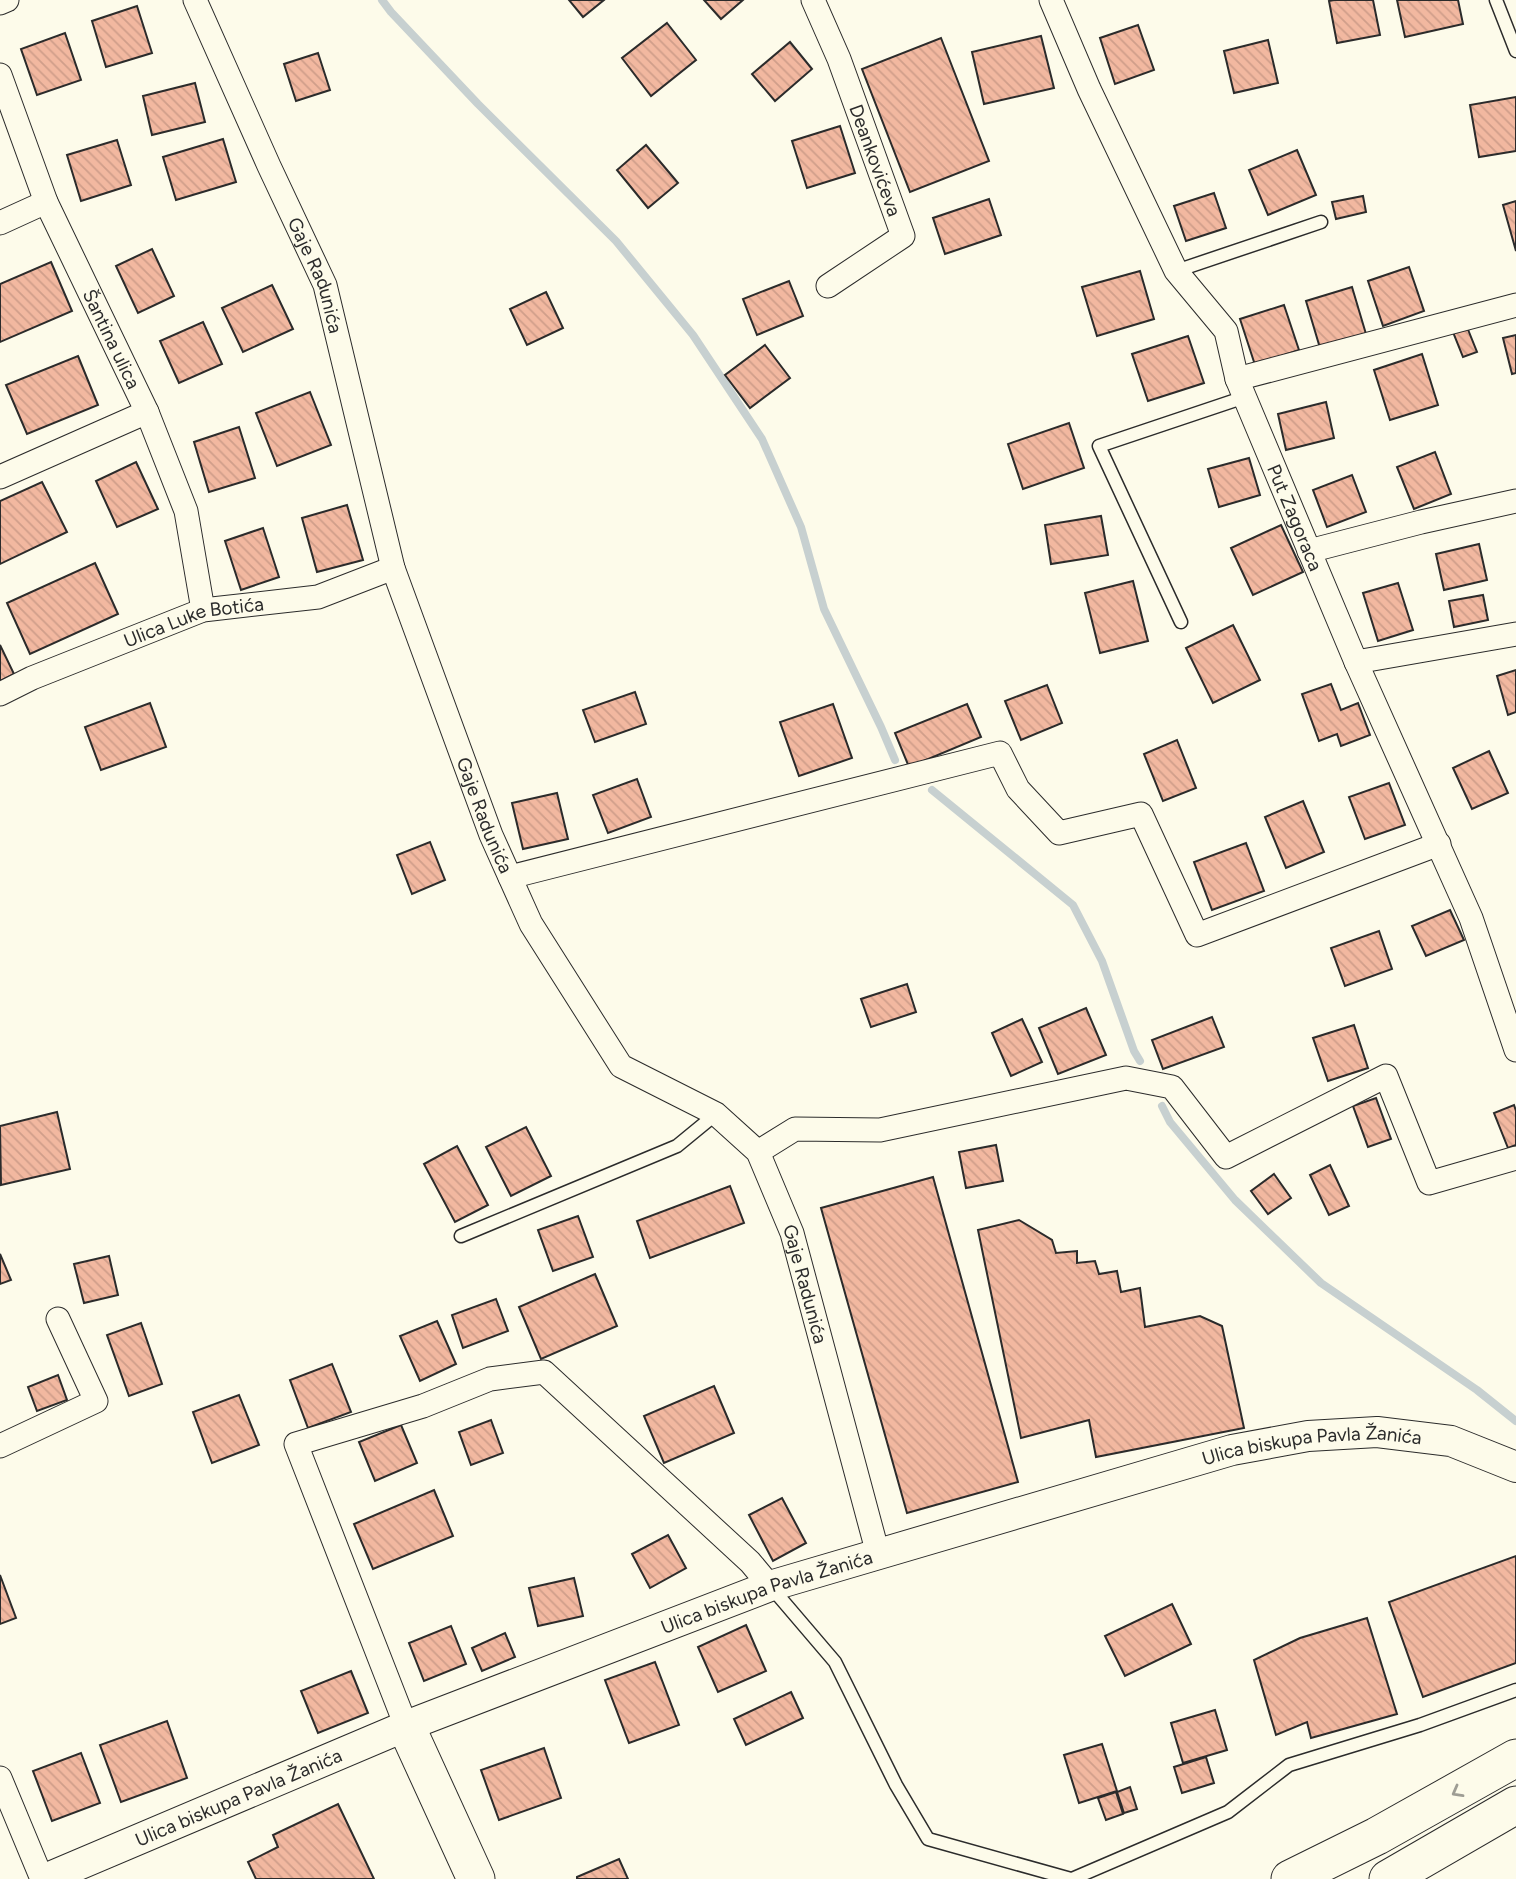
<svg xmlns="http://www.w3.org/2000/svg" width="1516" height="1879" font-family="Figtree,sans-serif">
	<defs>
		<pattern id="building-back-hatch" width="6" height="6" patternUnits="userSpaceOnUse" patternTransform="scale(1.75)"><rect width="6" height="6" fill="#f2b8a0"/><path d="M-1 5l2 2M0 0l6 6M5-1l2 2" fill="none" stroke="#d09e8a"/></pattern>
	</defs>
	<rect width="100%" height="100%" fill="#fdfbea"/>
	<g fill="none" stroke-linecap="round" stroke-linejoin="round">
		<!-- stream -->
		<g stroke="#c7d0d0" stroke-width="8">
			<path d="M382,0L391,12L478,104L616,241L693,335L762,439L801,527L824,609L881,727L895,760"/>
			<path d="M932,790L1073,905L1102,961L1134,1051L1140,1061"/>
			<path d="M1162,1106L1170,1122L1235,1200L1321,1283L1477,1390L1516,1421"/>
		</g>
	</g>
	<!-- building -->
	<g fill="url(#building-back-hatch)" stroke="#2b2b2b" stroke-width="2">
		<path d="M569,0H604L583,17Z"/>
		<path d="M704,0H743L721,19Z"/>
		<path d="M1334,0H1373L1380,35L1337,43L1329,1Z"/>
		<path d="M1397,0H1458L1463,24L1405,37Z"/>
		<path d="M137,6L152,53L106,67L92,21Z"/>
		<path d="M667,23L696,60L651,96L622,58Z"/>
		<path d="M1138,25L1154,70L1115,84L1100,38Z"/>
		<path d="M65,33L81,80L37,95L21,49Z"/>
		<path d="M1041,36L1054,88L984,104L972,52Z"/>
		<path d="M941,38L989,161L910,192L862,69Z"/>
		<path d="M1268,40L1278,83L1234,93L1224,51Z"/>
		<path d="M790,42L812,69L775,101L752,74Z"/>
		<path d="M318,53L330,90L296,101L284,64Z"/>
		<path d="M195,83L205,122L152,135L143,96Z"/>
		<path d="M1516,97V151L1479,157L1470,105Z"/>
		<path d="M840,126L855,173L807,188L792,141Z"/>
		<path d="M223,139L236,182L176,200L163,157Z"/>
		<path d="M117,140L131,185L81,201L67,155Z"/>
		<path d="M646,145L678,183L648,208L617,170Z"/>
		<path d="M1297,150L1316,195L1268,215L1249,170Z"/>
		<path d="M1214,193L1226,228L1186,241L1174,206Z"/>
		<path d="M1363,196L1366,212L1336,219L1332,202Z"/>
		<path d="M989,199L1001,235L945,254L933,218Z"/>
		<path d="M1516,201V251L1503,205Z"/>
		<path d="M152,249L174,296L138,313L116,266Z"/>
		<path d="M51,262L72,311L0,342V284Z"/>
		<path d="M1409,267L1424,311L1383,326L1368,281Z"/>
		<path d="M1140,271L1154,319L1097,336L1082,287Z"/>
		<path d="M789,281L803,316L757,335L743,299Z"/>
		<path d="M272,285L293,329L243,352L222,308Z"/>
		<path d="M1352,287L1366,334L1320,348L1306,301Z"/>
		<path d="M546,292L563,328L527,345L510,309Z"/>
		<path d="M1284,305L1299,350L1255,365L1240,319Z"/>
		<path d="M203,322L222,364L179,383L160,341Z"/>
		<path d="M1467,327L1477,352L1463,357L1453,332Z"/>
		<path d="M1516,335V373L1512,374L1503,338Z"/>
		<path d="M1188,336L1204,383L1148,401L1132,354Z"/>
		<path d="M765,345L790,378L750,408L725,375Z"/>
		<path d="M1422,354L1438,405L1390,420L1374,370Z"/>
		<path d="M78,356L98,405L27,434L6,385Z"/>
		<path d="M310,392L331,445L277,466L256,413Z"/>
		<path d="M1326,402L1334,438L1286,450L1278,414Z"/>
		<path d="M1069,423L1084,468L1023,489L1008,444Z"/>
		<path d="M239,427L255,478L209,492L194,442Z"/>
		<path d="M1435,452L1451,494L1414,509L1397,467Z"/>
		<path d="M1249,458L1260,495L1219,507L1208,469Z"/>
		<path d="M136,462L158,509L117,527L96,481Z"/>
		<path d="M1352,475L1366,512L1327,527L1313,490Z"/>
		<path d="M42,482L67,532L0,564V501Z"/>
		<path d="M347,505L363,560L317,572L302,518Z"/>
		<path d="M1101,516L1108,555L1051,564L1045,525Z"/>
		<path d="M1281,525L1303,572L1253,595L1231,548Z"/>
		<path d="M263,528L279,577L241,590L225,541Z"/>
		<path d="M1479,544L1487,580L1444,590L1436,554Z"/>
		<path d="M95,563L118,614L30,654L7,603Z"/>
		<path d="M1133,581L1148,641L1100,653L1085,593Z"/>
		<path d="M1398,583L1413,630L1378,641L1363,593Z"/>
		<path d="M1483,595L1488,620L1454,627L1449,601Z"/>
		<path d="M1233,625L1260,680L1213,703L1186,648Z"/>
		<path d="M0,645L14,674L0,681Z"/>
		<path d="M1516,670V712L1508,715L1497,676Z"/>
		<path d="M1331,684L1341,710L1358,703L1370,735L1341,746L1337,734L1319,741L1302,694Z"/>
		<path d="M1047,685L1062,723L1021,740L1005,701Z"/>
		<path d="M635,692L646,724L595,742L583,710Z"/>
		<path d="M150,703L166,747L101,770L85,727Z"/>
		<path d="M833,704L852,758L799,776L780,722Z"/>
		<path d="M967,704L981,737L909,767L895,733Z"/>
		<path d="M1177,740L1196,788L1163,801L1144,754Z"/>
		<path d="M1489,751L1508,793L1472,809L1453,768Z"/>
		<path d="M637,779L651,817L608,833L593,795Z"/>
		<path d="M1389,783L1405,825L1365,839L1349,797Z"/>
		<path d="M557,793L568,839L523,849L512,803Z"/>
		<path d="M1303,801L1324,852L1286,868L1265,817Z"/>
		<path d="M430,842L445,880L412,894L397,855Z"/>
		<path d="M1246,843L1264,891L1212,910L1194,862Z"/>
		<path d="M1450,910L1464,940L1426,956L1412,926Z"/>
		<path d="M1379,931L1392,969L1345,986L1331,948Z"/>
		<path d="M907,984L916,1012L871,1027L861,999Z"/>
		<path d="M1086,1008L1106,1055L1058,1074L1039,1028Z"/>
		<path d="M1212,1017L1224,1047L1163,1069L1152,1040Z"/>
		<path d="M1022,1019L1042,1062L1011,1076L992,1033Z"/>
		<path d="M1354,1025L1368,1068L1328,1081L1313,1038Z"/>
		<path d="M1376,1098L1391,1139L1368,1147L1353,1106Z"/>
		<path d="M1514,1105L1516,1111V1145L1508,1148L1494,1113Z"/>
		<path d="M57,1112L70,1169L1,1185L0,1126Z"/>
		<path d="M526,1127L551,1176L511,1196L486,1147Z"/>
		<path d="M996,1145L1003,1181L966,1188L959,1152Z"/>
		<path d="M457,1146L488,1205L455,1222L424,1164Z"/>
		<path d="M1330,1165L1349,1206L1329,1215L1310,1175Z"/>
		<path d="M1274,1174L1291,1198L1268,1214L1251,1191Z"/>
		<path d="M933,1177L1018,1482L907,1513L821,1208Z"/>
		<path d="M730,1186L744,1223L650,1258L637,1221Z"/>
		<path d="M578,1216L593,1257L553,1271L538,1230Z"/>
		<path d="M1019,1220L1052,1240L1056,1253L1077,1251V1263L1095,1261L1099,1274L1117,1271L1121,1292L1140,1288L1145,1327L1200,1316L1222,1326L1244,1428L1096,1457L1089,1420L1021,1438L978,1230Z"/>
		<path d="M0,1254L11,1280L0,1284Z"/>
		<path d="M109,1256L118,1295L84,1303L74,1264Z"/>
		<path d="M595,1274L617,1326L541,1359L519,1307Z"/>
		<path d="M496,1299L508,1331L463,1348L452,1315Z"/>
		<path d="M437,1321L456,1364L420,1381L400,1336Z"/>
		<path d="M141,1323L162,1384L129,1396L107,1335Z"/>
		<path d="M332,1364L351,1412L308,1428L290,1380Z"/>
		<path d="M58,1375L67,1400L37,1411L28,1387Z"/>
		<path d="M714,1386L734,1433L664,1463L644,1416Z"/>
		<path d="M239,1395L259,1445L212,1463L193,1412Z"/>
		<path d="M491,1420L503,1453L471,1465L459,1432Z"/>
		<path d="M401,1425L417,1463L375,1481L359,1442Z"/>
		<path d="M434,1490L453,1536L373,1569L354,1524Z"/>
		<path d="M782,1498L806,1543L773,1561L749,1515Z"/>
		<path d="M668,1535L686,1568L650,1588L632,1554Z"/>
		<path d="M1516,1556V1663L1423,1697L1389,1602Z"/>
		<path d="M0,1575L16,1618L0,1624Z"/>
		<path d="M574,1578L583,1616L538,1626L529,1588Z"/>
		<path d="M1172,1604L1191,1644L1125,1676L1105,1636Z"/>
		<path d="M1367,1618L1397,1714L1311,1738L1307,1722L1276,1735L1254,1660L1300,1638Z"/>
		<path d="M746,1625L766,1671L718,1692L698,1647Z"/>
		<path d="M451,1626L466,1664L424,1681L409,1643Z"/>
		<path d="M505,1633L515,1657L482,1671L472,1648Z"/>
		<path d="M655,1662L679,1725L629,1743L605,1680Z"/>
		<path d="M351,1671L368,1713L318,1733L301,1691Z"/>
		<path d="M791,1692L803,1718L746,1745L734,1719Z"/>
		<path d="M1215,1710L1227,1750L1183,1763L1171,1723Z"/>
		<path d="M167,1721L187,1778L121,1802L100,1745Z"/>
		<path d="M1102,1744L1117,1791L1079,1803L1064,1755Z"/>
		<path d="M544,1748L561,1798L499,1820L481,1770Z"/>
		<path d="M81,1753L100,1803L52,1821L33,1771Z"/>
		<path d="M1206,1757L1214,1783L1182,1793L1174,1767Z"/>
		<path d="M1130,1787L1137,1809L1124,1813L1117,1792Z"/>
		<path d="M1116,1792L1123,1814L1106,1820L1098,1798Z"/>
		<path d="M338,1804L374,1879H256L248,1862L278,1847L273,1835Z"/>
		<path d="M619,1859L628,1879H577V1877Z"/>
	</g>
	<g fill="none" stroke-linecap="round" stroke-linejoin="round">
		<!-- service casing -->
		<g stroke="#2b2b2b" stroke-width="15">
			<g id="service">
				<path d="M1496,0L1516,51"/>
				<path d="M1176,271L1321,222"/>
				<path d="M1181,622L1099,446L1245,397"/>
				<path d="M461,1236L677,1146L716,1114"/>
				<path d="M771,1587L835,1662L896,1785L928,1839L1071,1879"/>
				<path d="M1072,1879L1228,1812L1289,1765L1420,1725L1516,1690"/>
			</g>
		</g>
		<!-- minor casing -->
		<g stroke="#2b2b2b" stroke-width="25">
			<g id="minor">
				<path id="s1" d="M195,0L269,166L325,285L393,568L491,835L531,924L621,1066L716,1114L758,1152L792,1233L878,1554"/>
				<path id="s2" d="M813,0L839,59L903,236L828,286"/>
				<path id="s3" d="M1051,0L1089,89L1176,271L1226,331L1237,379L1356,662L1471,918L1516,1050"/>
				<path d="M0,3L7,0"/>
				<path id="s4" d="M0,75L46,202L147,412L186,511L203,610"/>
				<path d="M0,223L46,202"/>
				<path d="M1237,379L1516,305"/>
				<path d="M0,477L147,412"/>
				<path d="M1309,551L1421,522L1516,501"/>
				<path d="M1356,662L1516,634"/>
				<path id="s5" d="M0,694L32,678L203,610L318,597L393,568"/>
				<path d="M510,877L1000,753L1018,789L1059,833L1141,814L1197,935L1439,844"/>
				<path d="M758,1152L795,1129L880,1130L1126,1078L1172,1087L1226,1157L1386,1076L1429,1183L1516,1158"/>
				<path d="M0,1446L96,1401L58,1319"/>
				<path d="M406,1726L296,1444L423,1406L490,1379L544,1372L750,1562L770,1586"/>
				<path d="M0,1778L42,1879"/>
			</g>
		</g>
		<!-- tertiary casing -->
		<g stroke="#2b2b2b" stroke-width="32">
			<g id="tertiary">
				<path id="s6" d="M45,1879L406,1726L770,1586L1232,1450L1308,1436L1377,1432L1451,1441L1516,1467"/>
			</g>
		</g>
		<!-- primary casing -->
		<g stroke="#2b2b2b" stroke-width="39">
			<g id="primary">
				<path d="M406,1726L476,1879"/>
				<path d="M1290,1879L1377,1836L1516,1758"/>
				<path d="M1388,1879L1516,1805"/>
			</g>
		</g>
		<!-- service -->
		<use href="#service" stroke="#fdfbea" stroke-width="12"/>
		<!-- minor -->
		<use href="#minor" stroke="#fdfbea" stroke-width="23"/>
		<!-- tertiary -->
		<use href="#tertiary" stroke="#fdfbea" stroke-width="30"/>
		<!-- primary -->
		<use href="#primary" stroke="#fdfbea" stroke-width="37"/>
	</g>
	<!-- one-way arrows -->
	<defs><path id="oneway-chevron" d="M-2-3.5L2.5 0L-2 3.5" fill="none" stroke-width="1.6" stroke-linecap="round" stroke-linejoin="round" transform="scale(1.75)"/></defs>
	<use stroke="#9e9d94" href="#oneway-chevron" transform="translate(1457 1792) rotate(151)"/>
	<g text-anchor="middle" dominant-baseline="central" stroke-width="5" stroke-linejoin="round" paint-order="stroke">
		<!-- street labels -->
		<g font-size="19" fill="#2b2b2b" stroke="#fdfbea">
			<text stroke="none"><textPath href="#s2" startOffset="172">Deankovićeva</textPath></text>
			<text stroke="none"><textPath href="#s1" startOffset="301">Gaje Radunića</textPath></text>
			<text stroke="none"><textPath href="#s4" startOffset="287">Šantina ulica</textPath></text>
			<text stroke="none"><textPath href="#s3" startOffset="576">Put Zagoraca</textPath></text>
			<text stroke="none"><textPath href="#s5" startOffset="208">Ulica Luke Botića</textPath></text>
			<text stroke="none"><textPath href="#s1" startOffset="868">Gaje Radunića</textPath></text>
			<text stroke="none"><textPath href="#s1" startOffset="1458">Gaje Radunića</textPath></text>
			<text stroke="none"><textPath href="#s6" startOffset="1344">Ulica biskupa Pavla Žanića</textPath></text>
			<text stroke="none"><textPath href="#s6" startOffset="777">Ulica biskupa Pavla Žanića</textPath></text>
			<text stroke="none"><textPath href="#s6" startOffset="210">Ulica biskupa Pavla Žanića</textPath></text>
		</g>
	</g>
</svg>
